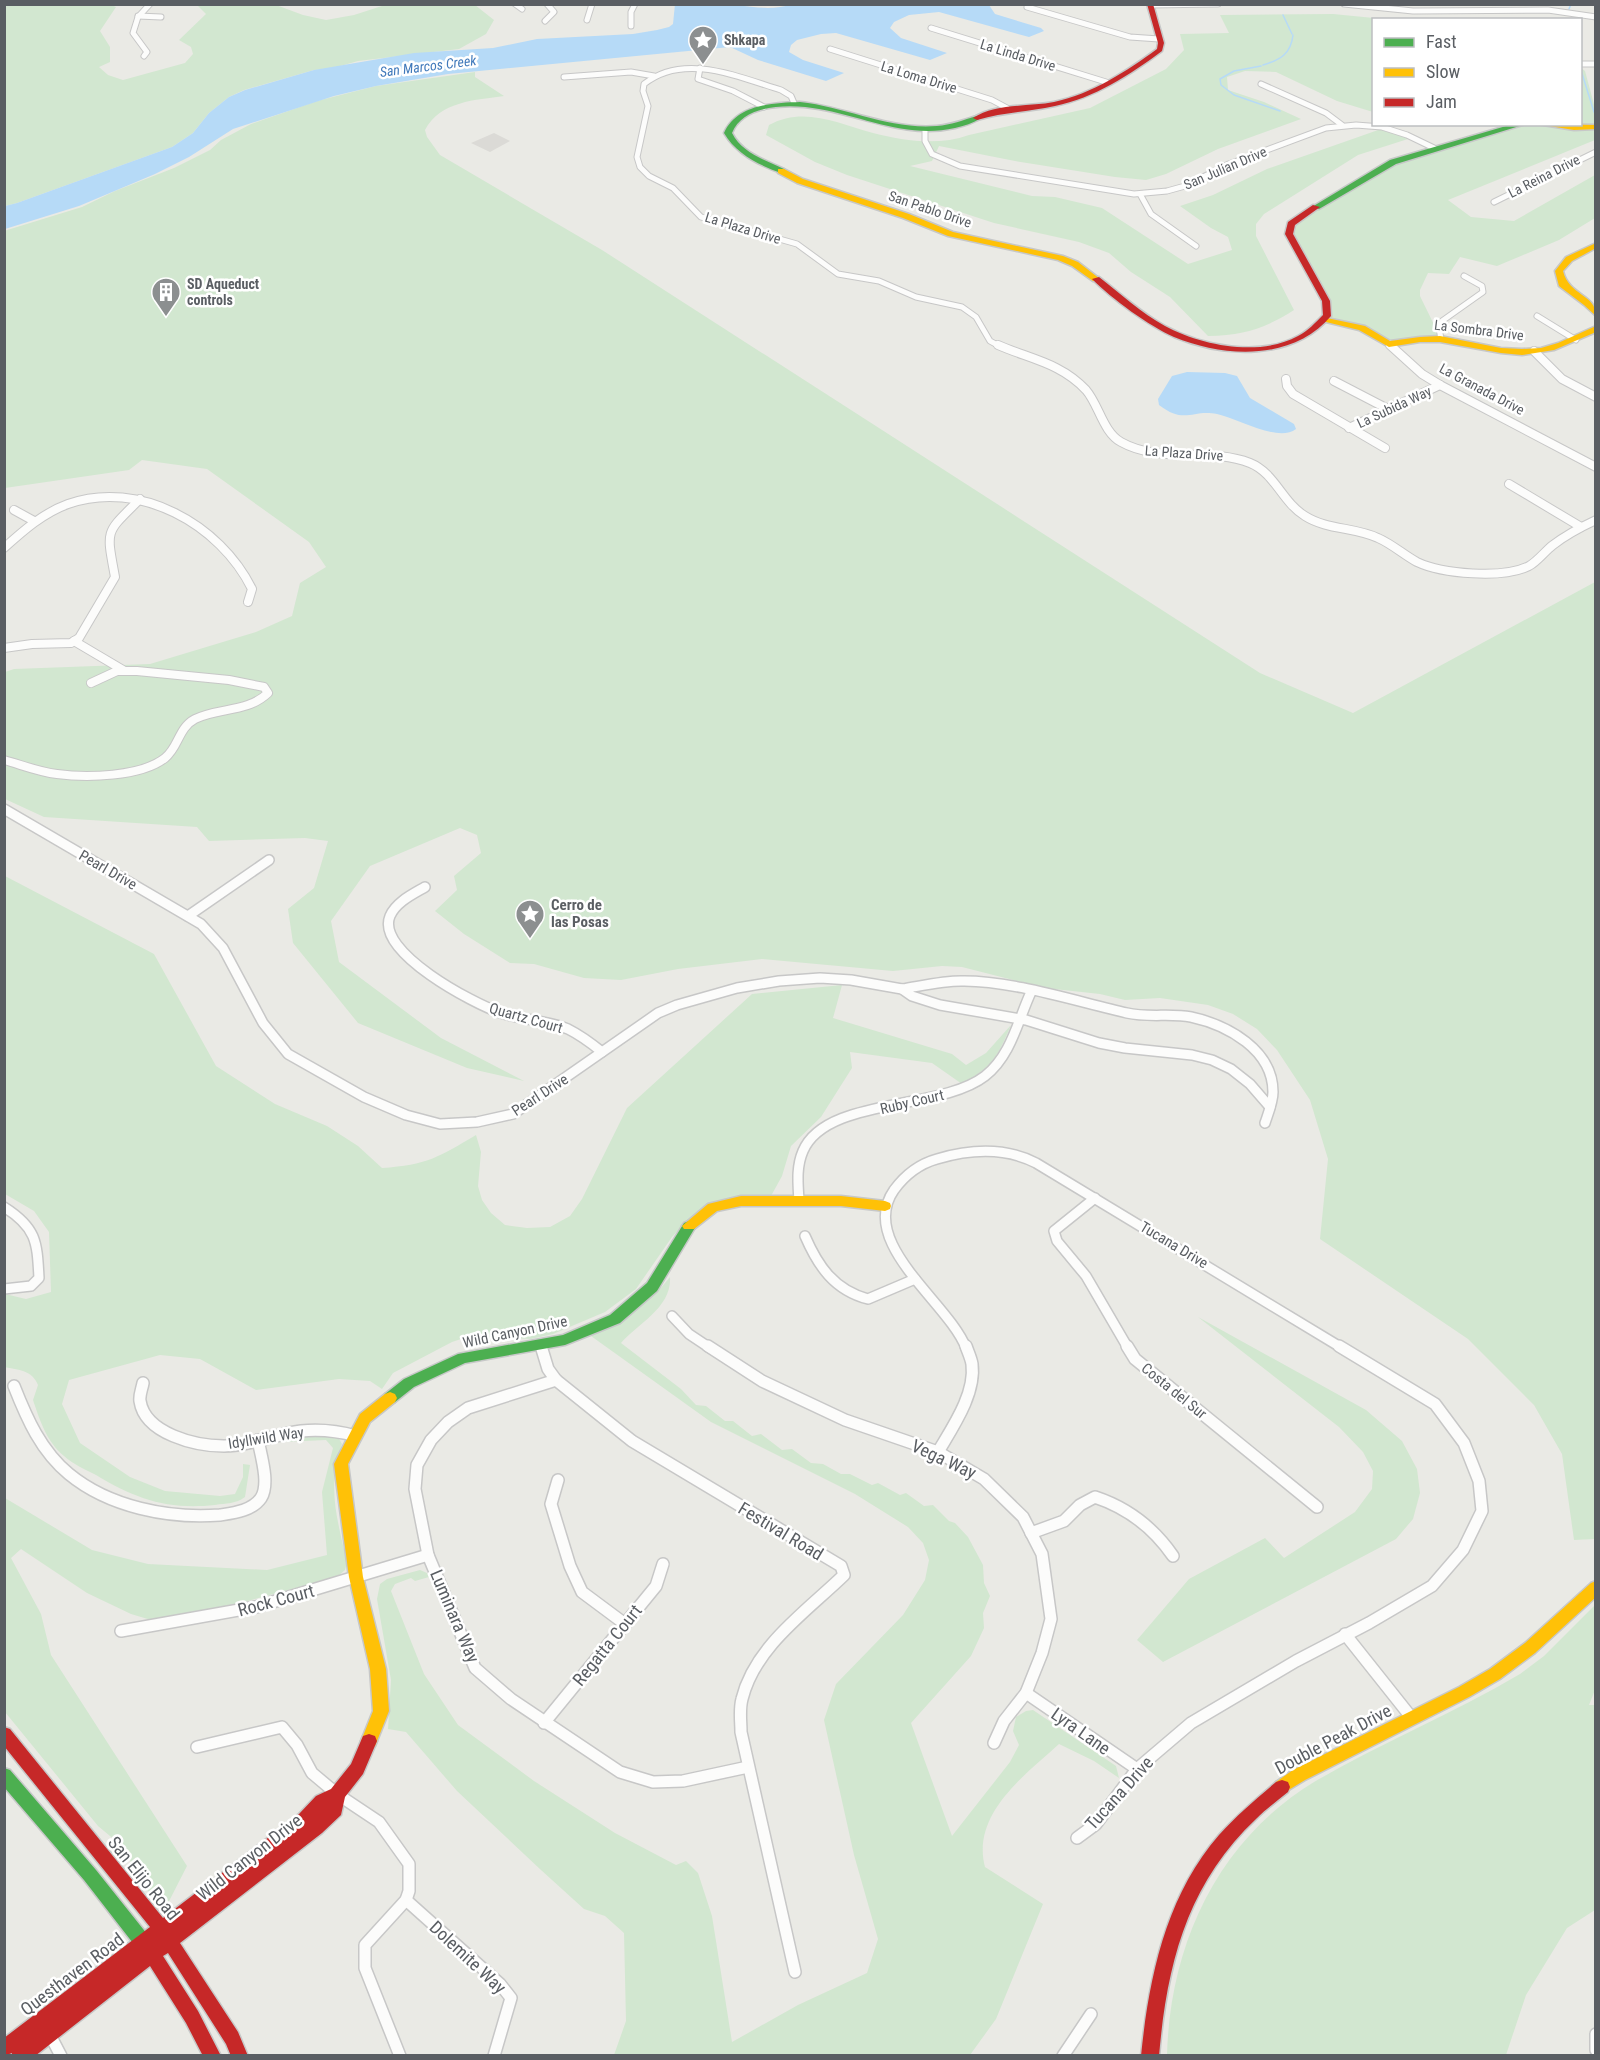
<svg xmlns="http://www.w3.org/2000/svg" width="1600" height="2060" font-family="'Roboto Condensed',sans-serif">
	<rect width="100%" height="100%" fill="#eaeae5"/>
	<!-- industrial -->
	<path fill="#dbdad6" d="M494,133L510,141L490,152L471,143Z"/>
	<!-- green -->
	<g fill="#d2e7d0">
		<path d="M109,4L116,7L100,31L110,47V62L99,67L108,75L123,80L185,63L193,54L191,47L179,40L206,14L198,6L199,5H276L303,15L326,20L354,15L385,5H475L494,20L486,34L459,49L358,61L330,69L314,70L244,90L229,97L209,113L193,133L172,147L17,203L5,206V5Z"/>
		<path d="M1333,14L1384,19L1374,20L1373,112L1337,101L1276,72L1245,71L1227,77L1228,90L1264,102L1301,119L1218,149L1166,174L1146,180L1115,177L1015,161L939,146L932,161L910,166L1032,196L1055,197L1102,208L1188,264L1232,250L1228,237L1211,228L1180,206L1213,195L1267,169L1381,129L1411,138L1358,155L1264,214L1256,224V236L1294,310C1264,329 1244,335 1208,336L1170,297L1131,272L1109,253L1079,242L994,223L847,175L815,162L766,135L769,125C803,106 838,123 873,133C905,141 938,146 969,135L1090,108L1166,69L1184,50L1180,34L1229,33L1220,15Z"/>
		<path d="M1581,68L1585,71L1595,108V124L1573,125L1580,124Z"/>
		<path d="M475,72V77L504,96C476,100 440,101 425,130L427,137L440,155L602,250L1260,673L1353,713L1595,582V1539L1574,1540L1562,1454L1534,1405L1468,1339L1320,1239L1328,1159L1310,1100L1277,1050L1257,1029L1233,1014L1208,1005L1160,998L1125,1000L1100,994L1045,988L962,967L942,966L893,971L762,959L678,969L621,980L584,978L534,964L510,963L464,934L435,911L457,890L454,876L481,853L477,835L460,828L370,866L331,921L339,962L441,1038L524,1081L467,1068L358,1023L293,943L288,909L314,888L328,841L305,838L209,841L197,827L44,817L5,799V672L14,669L150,664L256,632L292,616L300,583L326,567L309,542L207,469L142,460L129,470L5,488L4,231L82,207L115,191L174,168L210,150L221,140L251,124L317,101L376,86Z"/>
		<path d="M1521,125L1595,127V140L1448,200L1471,217L1514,221L1595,175V218L1559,240L1497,266L1460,257L1449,274L1428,273L1420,290V296L1441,339L1389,344L1374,334L1326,319L1328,312L1291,238L1290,226L1382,167Z"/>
		<path d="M5,876L154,954L216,1066L275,1104L327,1126L358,1146L382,1168C427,1165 439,1157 476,1135L481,1152L478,1186L482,1200L491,1213L505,1225L527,1228L550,1227L570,1216L582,1199L627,1108L752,994L842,985L833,1018L952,1054L966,1065L986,1053L1011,1025C997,1058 993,1066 962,1084L932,1063L850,1052L852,1068L821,1117L791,1146L782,1176L771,1196L738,1197L709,1205L687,1221L672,1237L636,1289L605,1312L553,1334L531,1339L470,1336L452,1342L393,1373L382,1389L370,1381L339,1379L256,1390L200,1359L160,1355L69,1380L62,1404L80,1443L130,1477L165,1491L220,1496L235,1494L243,1477V1464L250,1465L245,1497C236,1504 226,1503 215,1505C167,1510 136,1499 96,1475C86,1470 73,1464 64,1456C47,1442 40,1421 33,1400L38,1385C32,1370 19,1370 4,1367L5,1294L26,1299L51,1292L49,1232L34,1211L5,1194Z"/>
		<path d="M670,1277C672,1307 639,1323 621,1343L681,1389L696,1405L706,1406L725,1421H733L752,1436L761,1434L782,1450L792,1449L811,1463L823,1464L841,1474H850L872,1485L878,1483L900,1495L906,1493L924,1506L933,1505L949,1521L955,1523L968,1537L983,1565L984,1583L990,1596L983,1613L984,1628L971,1656L911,1723L952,1836L1010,1762L1019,1745L1013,1731L1016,1717L1026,1711L1033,1710L1116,1766L1119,1778L1094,1761L1059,1744C1025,1775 971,1814 985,1867L1043,1904L996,2019L970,2055H614L626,2021L624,1933L605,1916L584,1909L541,1870L457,1791L406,1732L388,1729L391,1680L377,1599L380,1584L387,1579L420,1570L427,1573L429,1577L415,1581L411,1578L395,1584L391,1591L424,1674L458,1725L534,1781L615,1833L676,1865L686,1861L698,1873L712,1916L732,2042L798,2005L867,1973L878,1939L854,1855L824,1720L836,1684L903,1615L925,1580L929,1560L923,1543L908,1527L855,1494L711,1422L591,1336C622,1320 648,1305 670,1277Z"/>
		<path d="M1198,1317L1366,1410L1402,1441L1417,1469L1420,1493L1413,1519L1396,1539L1163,1662L1137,1640L1189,1579L1265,1538L1284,1558L1355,1512L1372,1489L1373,1471L1363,1452L1339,1427Z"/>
		<path d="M305,1434L338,1437L342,1444C326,1487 338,1521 347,1563L345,1570L337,1577L240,1603L151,1620L131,1614L87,1593L21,1549L11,1558L41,1614L51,1655L187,1866L165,1909L141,1883L130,1860L116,1841L98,1826L5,1712V1498L92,1550L148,1564L267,1570L327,1555L322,1492L333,1448L326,1440L282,1442Z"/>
		<path d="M1595,1605V1690L1589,1705H1596L1595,1910L1567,1928L1526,1995L1506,2055H1167C1170,1945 1217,1841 1314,1782C1380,1743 1453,1714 1520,1674L1544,1656Z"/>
	</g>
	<!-- water -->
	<g fill="#b6daf7">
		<path d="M675,4C695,4 718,1 737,5C758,8 774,10 794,4L989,5L995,14L1041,28L1044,31L1029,37L939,12L909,15L894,22L890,28L901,38L947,53L930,60L836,33L821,34L797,40L791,45L789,52L803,60L844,73L826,81L758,60L730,47L448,74L376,86L334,96L233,129L189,157L155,174L79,206L5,229V206L17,203L172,147L193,133L209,113L229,97L245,90L314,70L414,53L493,48L537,39L633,34L657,30L669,27L673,24Z"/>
		<path d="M1187,372L1225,373L1237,376L1250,398L1294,424L1296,429C1278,443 1237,418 1217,414C1192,409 1185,425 1159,405L1158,399L1172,376Z"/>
	</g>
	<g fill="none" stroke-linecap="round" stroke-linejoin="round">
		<!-- stream -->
		<g stroke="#b6daf7" stroke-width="1.5">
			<path d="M1569,9L1571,4"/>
			<path d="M1283,15L1292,34"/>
			<path d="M1263,65C1280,60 1291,54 1293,35"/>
			<path d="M1261,66L1234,71L1220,79L1221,85L1234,95L1280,111"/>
			<path d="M1580,67L1594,112"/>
		</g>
		<!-- street-far3 casing -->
		<g stroke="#c7c7c7" stroke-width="7">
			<g id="street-far3">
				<path d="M515,4L522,9"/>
				<path d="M1344,4L1413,11L1548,10L1596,17"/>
				<path d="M1150,5L1218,4"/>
				<path d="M1027,7L1130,37L1159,39"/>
				<path d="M138,16L161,17"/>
				<path d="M587,20L592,4"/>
				<path d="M545,21L554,12L547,4"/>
				<path d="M631,26V12L635,4"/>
				<path d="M931,28L1106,82"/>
				<path d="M830,49L992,100L1007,108"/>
				<path d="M144,56L147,52L133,33L138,17L150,4"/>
				<path d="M1580,64H1596"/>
				<path d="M700,68L698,79L733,91L764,107"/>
				<path d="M564,77L631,72L654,76"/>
				<path d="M1261,84L1326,113L1342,125"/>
				<path d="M794,103L791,96L781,90C738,77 684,52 644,84L643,91L648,106L637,157L640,167L649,176L673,188L701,217L797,244L838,274L879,281L916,297L962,307L976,317L990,341L1001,347"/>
				<path d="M925,130V141L932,154L960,166L1134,194L1167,191L1185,186L1229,164L1326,128L1356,125L1382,127L1407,135L1434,148"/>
				<path d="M1140,194L1151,214L1196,246"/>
				<path d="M1494,202L1596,152"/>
				<path d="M1537,316L1576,340"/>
				<path d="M1441,339L1439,328L1442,321L1483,292L1482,286L1464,276"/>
				<path d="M1389,344L1392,347"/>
			</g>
		</g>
		<!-- street-far2 casing -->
		<g stroke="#c7c7c7" stroke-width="10">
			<g id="street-far2">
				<path d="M998,345C1030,359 1061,363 1086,390C1099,405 1103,432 1121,442C1160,464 1209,447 1250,463C1275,473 1282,502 1305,516C1327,530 1355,527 1378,538C1392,544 1404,555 1417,562C1442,574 1503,579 1529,566C1538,561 1545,551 1553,545C1566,535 1581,527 1596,520"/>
				<path d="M1390,345L1422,374L1440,385L1596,467"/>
				<path d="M1534,351L1562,379L1596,397"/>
				<path d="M1286,379L1287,386L1293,394L1385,448"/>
				<path d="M1334,381L1388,409"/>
				<path d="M1349,428L1440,385"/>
				<path d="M1509,484L1581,527"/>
				<path d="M14,510L34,521"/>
				<path d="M4,548C23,531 43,513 68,504C139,479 220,524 252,589L248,602"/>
				<path d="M74,641L123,670"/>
				<path d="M4,648L32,644L71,643L79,638L115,577C106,528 105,534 140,499"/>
				<path d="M4,760C22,765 39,772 57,774C86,778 141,777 165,758C179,747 178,728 195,719C219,707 247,713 268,693L264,687L229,680L137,671H117L91,683"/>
			</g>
		</g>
		<!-- street-far1 casing -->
		<g stroke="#c7c7c7" stroke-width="12">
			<g id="street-far1">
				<path d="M4,809L201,924L223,948L263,1023L288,1054L364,1097L406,1115L440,1124L477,1122L513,1114L658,1013L677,1005L737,988L779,981L820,978L851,980L902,989L912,996L940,1005L1026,1020L1099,1043L1125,1048L1192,1055L1212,1060L1231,1069L1250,1084L1270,1107"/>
				<path d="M425,887C413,894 396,902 390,916C375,952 474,1004 501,1013C522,1020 546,1020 568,1029C580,1035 591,1043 602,1052"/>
				<path d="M188,916L269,860"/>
				<path d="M902,989C921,986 942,981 961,981C1011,980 1078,1002 1127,1013C1148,1018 1171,1013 1191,1017C1228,1025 1273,1050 1273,1092C1273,1102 1268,1114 1265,1123"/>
				<path d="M1095,1198L1054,1231L1057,1241L1086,1276L1128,1348"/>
				<path d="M799,1201C798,1184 796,1167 803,1151C826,1097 940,1111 985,1076C1011,1056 1018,1020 1031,992"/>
				<path d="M4,1207C37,1228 37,1242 39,1278L31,1286L4,1289"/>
				<path d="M805,1236C818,1266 834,1290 868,1299L915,1279"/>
				<path d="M672,1316L689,1334L710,1348"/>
				<path d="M541,1345L542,1348"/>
				<path d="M966,1348C949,1303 857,1243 894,1190C905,1175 919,1164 937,1159C971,1149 1005,1147 1036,1163L1342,1348"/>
			</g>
		</g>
		<!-- street casing -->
		<g stroke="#c7c7c7" stroke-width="14">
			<g id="street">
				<path d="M541,1346L548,1369L556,1380L632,1441L841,1566L844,1575C807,1611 755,1646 742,1699C739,1710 741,1721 741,1732L795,1972"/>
				<path d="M708,1346L762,1381L845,1420L938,1452L984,1479L1023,1517L1042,1554L1051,1619L1042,1653L1026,1693L1004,1721L994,1743"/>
				<path d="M1127,1346L1135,1359L1317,1507"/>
				<path d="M556,1380L468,1408L448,1422L431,1440L417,1465L415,1489L428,1555L475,1668L511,1699L620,1772L653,1782L683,1781L748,1767"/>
				<path d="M143,1383C142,1389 139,1395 140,1401C145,1434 196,1446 224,1446C250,1446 275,1434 301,1431C320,1429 338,1431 356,1436"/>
				<path d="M14,1386C27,1419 41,1451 69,1474C109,1507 169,1519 220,1515C233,1513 252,1511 261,1498C270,1484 261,1456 258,1440"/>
				<path d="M938,1452C952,1428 976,1394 972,1364C971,1358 968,1352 966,1346"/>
				<path d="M558,1480L551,1504L570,1566L582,1592L625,1624"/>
				<path d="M1031,1533L1064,1521L1080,1505L1095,1497C1128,1508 1153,1527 1173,1556"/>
				<path d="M121,1631L256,1607L428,1555"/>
				<path d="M1345,1634L1411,1717"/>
				<path d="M1026,1693L1137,1769"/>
				<path d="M544,1723L656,1586L663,1564"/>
				<path d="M197,1747L282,1727L297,1745L312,1773L337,1794L379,1822L409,1864V1891L406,1900L365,1945V1968L400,2056"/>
				<path d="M1077,1838L1096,1824L1137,1769L1191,1723L1296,1661L1369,1623L1432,1586L1463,1550L1482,1511L1479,1481L1464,1443L1435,1404L1339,1346"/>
				<path d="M406,1900L500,1984L511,1998L494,2056"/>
				<path d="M49,2033L61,2056"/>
				<path d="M1596,2034V2050"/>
				<path d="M1063,2056L1091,2014"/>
			</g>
		</g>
		<!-- fast casing -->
		<g stroke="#c7c8c8" stroke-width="3">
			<g id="fast">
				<path d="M800,102C846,107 890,130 937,126C951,125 963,120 977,116L981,118C973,123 964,126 955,128C908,139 865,117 819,109C792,104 744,103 732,133C742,153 765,160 784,169L785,171L781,173C759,165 736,154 724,133C737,104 773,103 800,102Z"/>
				<path d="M1513,124H1526L1396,164L1319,209L1312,207L1390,160Z"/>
				<path d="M689,1221L694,1223L696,1226L657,1291L620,1323L565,1345L465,1363L414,1387L395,1402L390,1404L385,1402L383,1398L385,1394L404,1379L458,1354L563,1335L610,1315L647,1283L684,1223Z"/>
				<path d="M4,1768L10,1770L96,1870L155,1944L157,1950L155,1956L149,1958L143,1956L84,1880L4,1787Z"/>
			</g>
		</g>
		<!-- slow casing -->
		<g stroke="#c7c8c8" stroke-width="3">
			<g id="slow">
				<path d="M1537,124L1596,125V129L1574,130Z"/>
				<path d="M778,169H784L803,179L909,214L953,232L1063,256L1078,262L1100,279L1093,281L1072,266L1058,260L948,236L903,218L797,183L778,173Z"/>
				<path d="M1596,243V248L1572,261L1563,271C1569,296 1596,294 1596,316L1584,305L1559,286L1555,271L1566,257Z"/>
				<path d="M1322,317L1365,326L1390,341L1420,337L1440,336L1501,348L1522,349L1541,348L1558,343L1596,326V332L1554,350L1522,355L1501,353L1440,342H1420L1389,347L1359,330L1322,321Z"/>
				<path d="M741,1196H841L885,1201L890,1203L891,1206L890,1209L885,1211L841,1206H741L717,1211L694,1229H684L682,1226L708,1204Z"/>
				<path d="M390,1392L395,1394L397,1398L395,1402L370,1422L348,1464L363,1577L386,1669L389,1711L375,1746L369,1748L363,1746L361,1741L373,1711L370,1669L349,1577L334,1464L360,1414L385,1394Z"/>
				<path d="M1596,1581V1597L1535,1653L1500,1679L1469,1697L1305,1780L1282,1794L1276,1792L1274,1787L1276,1782L1293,1770L1459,1687L1490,1669L1525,1643L1591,1583Z"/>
			</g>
		</g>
		<!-- jam casing -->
		<g stroke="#c7c8c8" stroke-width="3">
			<g id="jam">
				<path d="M1147,4H1153L1164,43L1162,51C1130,75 1094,98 1055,106C1028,112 1004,112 977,120L973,118C995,103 1029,107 1054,102C1092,94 1127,71 1157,49L1158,43Z"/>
				<path d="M1313,205L1320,207L1295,225L1293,234L1330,301L1331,316C1293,361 1225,358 1174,337C1149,326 1112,299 1092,279L1099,277C1121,294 1141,313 1165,326C1202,346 1260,357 1298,336C1308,331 1315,323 1323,315L1322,301L1285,234L1288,222Z"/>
				<path d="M4,1727L10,1729L163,1918L299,1814L316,1796L331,1789L351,1764L363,1736L369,1734L375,1736L377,1741L363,1774L345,1797L341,1815L322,1833L180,1943L238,2032L248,2056H231L226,2044L168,1953L163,1956L198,2011L221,2056H203L186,2023L150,1966L35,2056H12V2053L4,2056V2038L150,1927L4,1746Z"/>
				<path d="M1282,1780L1288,1782L1290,1787L1288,1792C1277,1801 1266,1809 1256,1819C1187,1884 1167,1964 1159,2056H1141C1149,1977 1166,1896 1219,1835C1237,1815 1256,1799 1276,1782Z"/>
			</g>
		</g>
		<!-- street-far3 -->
		<use href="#street-far3" stroke="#fcfcfb" stroke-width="5"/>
		<!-- street-far2 -->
		<use href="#street-far2" stroke="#fcfcfb" stroke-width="8"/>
		<!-- street-far1 -->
		<use href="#street-far1" stroke="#fcfcfb" stroke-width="9"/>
		<!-- street -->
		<use href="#street" stroke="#fcfcfb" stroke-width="11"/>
		<!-- fast -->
		<use href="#fast" fill="#4caf50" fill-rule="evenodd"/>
		<!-- slow -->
		<use href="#slow" fill="#ffc107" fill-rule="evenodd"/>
		<!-- jam -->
		<use href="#jam" fill="#c62828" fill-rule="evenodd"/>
	</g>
	<!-- icons -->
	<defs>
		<g id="sight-pin" transform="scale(1.5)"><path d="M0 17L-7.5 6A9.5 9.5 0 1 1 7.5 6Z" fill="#8c8f90" stroke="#fff"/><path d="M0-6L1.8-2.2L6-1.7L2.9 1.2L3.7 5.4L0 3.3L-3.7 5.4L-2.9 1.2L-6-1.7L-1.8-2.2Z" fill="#fff"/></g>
		<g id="building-pin" transform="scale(1.5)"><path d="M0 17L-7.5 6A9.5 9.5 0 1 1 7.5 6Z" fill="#8c8f90" stroke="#fff"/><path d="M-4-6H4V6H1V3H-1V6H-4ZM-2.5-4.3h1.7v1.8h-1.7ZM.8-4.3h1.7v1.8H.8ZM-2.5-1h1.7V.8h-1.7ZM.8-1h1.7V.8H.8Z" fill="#fff"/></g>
	</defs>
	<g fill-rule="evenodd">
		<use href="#sight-pin" x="703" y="40"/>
		<use href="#building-pin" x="166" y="292"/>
		<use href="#sight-pin" x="530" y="914"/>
	</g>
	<g text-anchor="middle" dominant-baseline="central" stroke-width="5" stroke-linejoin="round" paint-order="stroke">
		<!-- far-poi labels -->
		<g font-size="14" font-weight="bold" fill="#5a5e63" stroke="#fff" text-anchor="start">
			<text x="724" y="40">Shkapa</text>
			<text x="187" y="284">SD Aqueduct<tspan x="187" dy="16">controls</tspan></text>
		</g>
		<!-- far-street labels -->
		<g font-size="14" fill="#5a5e63" stroke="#fff">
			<text transform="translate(1018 55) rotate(17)">La Linda Drive</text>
			<text transform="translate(919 77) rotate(17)">La Loma Drive</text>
			<text transform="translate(1225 168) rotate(-23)">San Julian Drive</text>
			<text transform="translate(1544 176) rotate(-27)">La Reina Drive</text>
			<text transform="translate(930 209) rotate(19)">San Pablo Drive</text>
			<text transform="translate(743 228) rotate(17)">La Plaza Drive</text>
			<text transform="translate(1479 330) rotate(7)">La Sombra Drive</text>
			<text transform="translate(1482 389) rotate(28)">La Granada Drive</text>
			<text transform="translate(1394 407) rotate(-25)">La Subida Way</text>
			<text transform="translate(1184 453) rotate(4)">La Plaza Drive</text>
		</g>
		<!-- far-water labels -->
		<g font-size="14" font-style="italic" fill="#4079ba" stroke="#fff">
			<text transform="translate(428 66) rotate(-7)">San Marcos Creek</text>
		</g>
		<!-- street labels -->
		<g font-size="15" fill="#5a5e63" stroke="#fff">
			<text transform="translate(108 870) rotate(30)">Pearl Drive</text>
			<text transform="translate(526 1018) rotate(16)">Quartz Court</text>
			<text transform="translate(540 1095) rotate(-33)">Pearl Drive</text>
			<text transform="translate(912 1102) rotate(-13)">Ruby Court</text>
			<text transform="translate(1174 1245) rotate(31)">Tucana Drive</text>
			<text transform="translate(515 1332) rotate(-12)">Wild Canyon Drive</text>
			<text transform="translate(1174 1391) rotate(39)">Costa del Sur</text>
			<text transform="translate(266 1438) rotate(-9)">Idyllwild Way</text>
		</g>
		<!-- poi labels -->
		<g font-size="15" font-weight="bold" fill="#5a5e63" stroke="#fff" text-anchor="start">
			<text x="551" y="905">Cerro de<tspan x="551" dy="17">las Posas</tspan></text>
		</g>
		<!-- near-street labels -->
		<g font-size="18" fill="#5a5e63" stroke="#fff">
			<text transform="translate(944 1459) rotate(25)">Vega Way</text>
			<text transform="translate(781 1531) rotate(31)">Festival Road</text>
			<text transform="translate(276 1600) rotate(-15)">Rock Court</text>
			<text transform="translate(455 1616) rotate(67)">Luminara Way</text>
			<text transform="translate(607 1645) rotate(-51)">Regatta Court</text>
			<text transform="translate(1081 1731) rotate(35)">Lyra Lane</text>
			<text transform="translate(1333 1739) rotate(-28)">Double Peak Drive</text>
			<text transform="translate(1119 1793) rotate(-48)">Tucana Drive</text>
			<text transform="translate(249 1857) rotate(-38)">Wild Canyon Drive</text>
			<text transform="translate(144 1878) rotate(51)">San Elijo Road</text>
			<text transform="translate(468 1957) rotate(43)">Dolemite Way</text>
			<text transform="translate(72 1974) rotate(-37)">Questhaven Road</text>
		</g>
	</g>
	<!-- border -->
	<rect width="1600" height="2060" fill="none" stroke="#5a5e63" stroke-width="12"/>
	<!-- legend -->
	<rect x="1372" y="18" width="210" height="108" fill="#ffffff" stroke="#bdbfc1" stroke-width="1.5"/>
	<rect x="1384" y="38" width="30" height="9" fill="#4caf50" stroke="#bdbfc1" stroke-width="1.5"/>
	<text x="1426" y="48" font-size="18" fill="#5a5e63">Fast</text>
	<rect x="1384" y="68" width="30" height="9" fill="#ffc107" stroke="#bdbfc1" stroke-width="1.5"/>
	<text x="1426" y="78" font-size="18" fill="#5a5e63">Slow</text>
	<rect x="1384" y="98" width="30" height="9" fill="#c62828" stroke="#bdbfc1" stroke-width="1.5"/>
	<text x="1426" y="108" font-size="18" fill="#5a5e63">Jam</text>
</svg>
